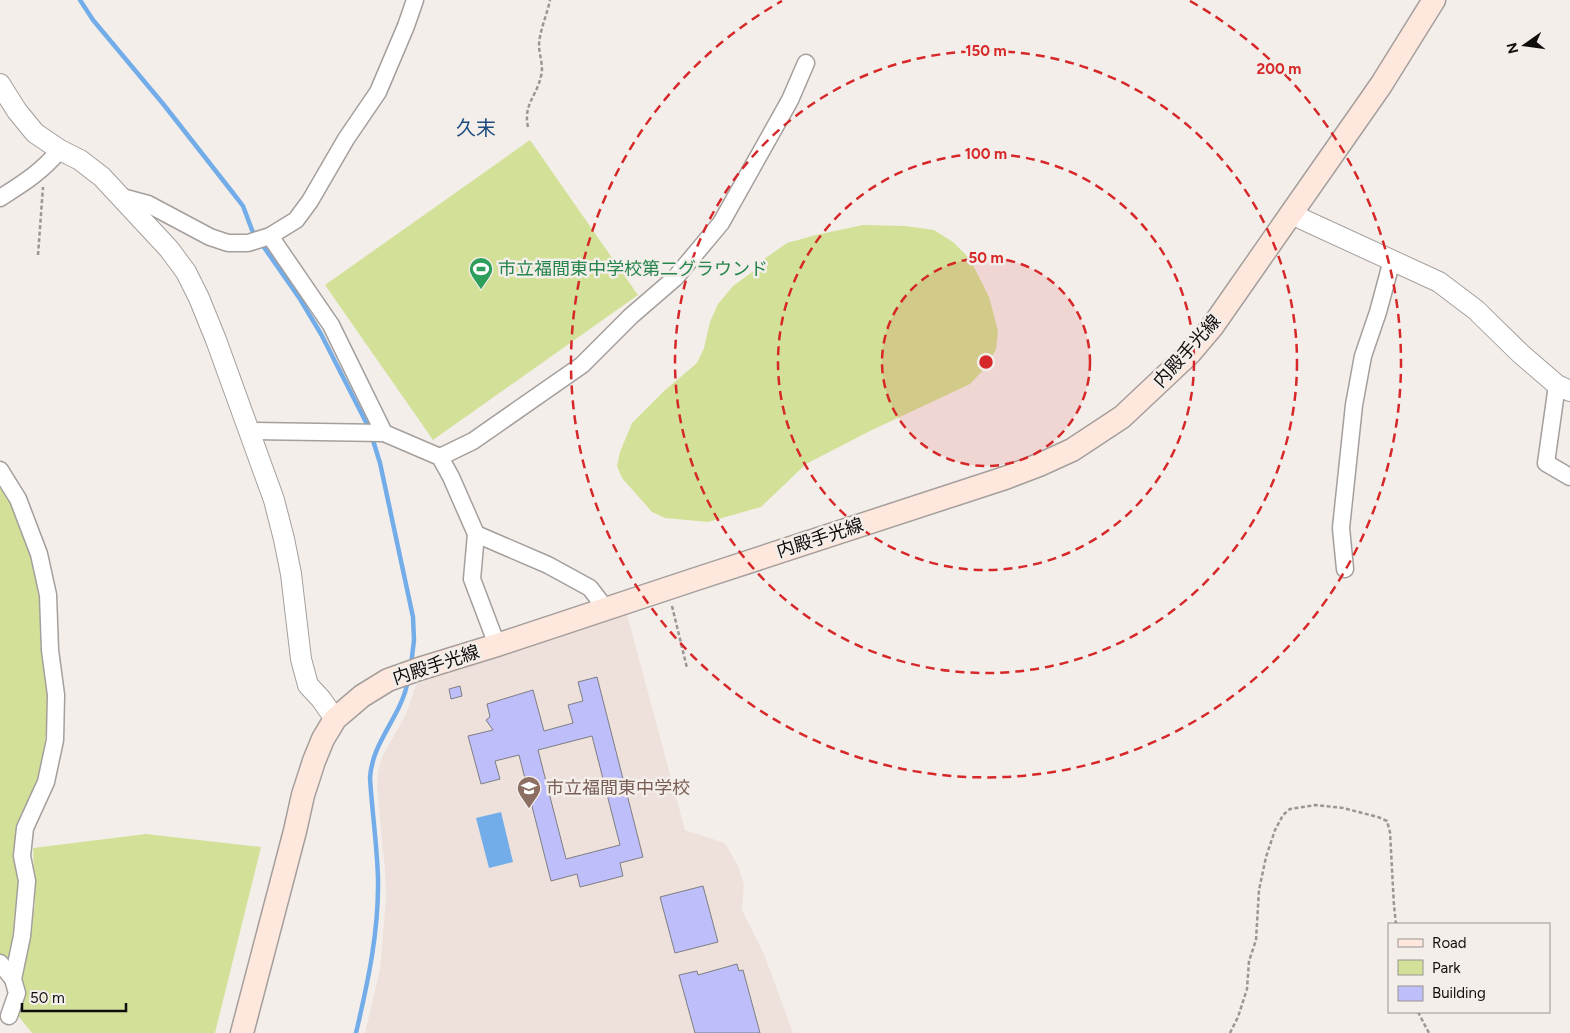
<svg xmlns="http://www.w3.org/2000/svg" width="1570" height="1033" font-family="Figtree,'Noto Sans JP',sans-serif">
	<rect width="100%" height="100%" fill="#f4eeeb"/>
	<!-- built -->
	<path fill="#eee1db" d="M627,614L685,830L725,843L738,866L744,884L742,910L764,954L793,1033H365L380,969L386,899L385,871L377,787L378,772L382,757L406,714L417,682Z"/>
	<!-- green -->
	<g fill="#d2e197">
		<path d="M530,140L638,295L433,440L325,285Z"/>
		<path d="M863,225L906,226L934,230L953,242L970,259L989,297L998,331L996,349L988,365L970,384L870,431L806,464L761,507L708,522L665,518L652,512L622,478L617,466L620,452L632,423L664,391L697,363L704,348L710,322L718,304L733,286L755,270L764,259L787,243L816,235Z"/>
		<path d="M0,483L12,502L32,559L41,595L44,669L49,705L43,760L36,787L22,814L16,834V860L19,880L10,957L2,959L0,956Z"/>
		<path d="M146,834L261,847L215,1033H32L15,1012L26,946L35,905L33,848Z"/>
	</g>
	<!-- water -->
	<path fill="#73ade9" d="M501,812L513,862L489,868L476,818Z"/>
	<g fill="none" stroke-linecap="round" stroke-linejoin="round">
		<!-- stream -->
		<g stroke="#73ade9" stroke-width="4.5">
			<path d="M80,0L93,20L164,105L233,193L243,206L252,230L256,236"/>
			<path d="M261,243L300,299L321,334L370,430"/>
			<path d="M372,437L380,463L413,617L414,640L411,665"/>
			<path d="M356,1033C368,982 379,931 378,878C377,845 372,811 370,778C372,741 402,716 408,680"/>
		</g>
	</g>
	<!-- building -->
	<g fill="#bebefb" stroke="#7d7d82" fill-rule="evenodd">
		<path d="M597,677L643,857L620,863L623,876L580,887L577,874L551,881L519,755L495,761L500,779L481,784L468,736L493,730L486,720L490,717L487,704L533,690L544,731L573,723L568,705L583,701L578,682ZM592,736L620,845L566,859L538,750Z"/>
		<path d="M460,686L462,696L451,699L449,689Z"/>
		<path d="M703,886L718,942L675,953L660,897Z"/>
		<path d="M737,964L739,971L743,970L760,1033H695L679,975L697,971L698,975Z"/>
	</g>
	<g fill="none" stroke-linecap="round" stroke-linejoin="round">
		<!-- minor casing -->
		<g stroke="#a49f9c" stroke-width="19">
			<g id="minor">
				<path d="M122,197L148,204L210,237L228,243H248L270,236L296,220L310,201L346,139L378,92L406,26L415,0"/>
				<path d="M0,198C25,182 40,173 60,150"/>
				<path d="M270,236L331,325L384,433"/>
				<path d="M1557,385L1546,463L1570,477"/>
				<path d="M250,431L384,433L440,457L451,477L476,534L472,579L497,645"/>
				<path d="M440,457L473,441L582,365L631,316L675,278L721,223L790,100L806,63"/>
				<path d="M0,470L18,499L39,554L48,595L50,650L56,695L55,740L46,782L25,828L22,856L27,881L22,936L13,979L17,993L9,1016"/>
				<path d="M476,534L548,565L590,588L606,609"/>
				<path d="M1345,569L1341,528L1354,405L1363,356L1378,312L1392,260"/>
				<path d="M0,963L13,979"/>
			</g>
		</g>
		<!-- tertiary casing -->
		<g stroke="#a49f9c" stroke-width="22">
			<g id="tertiary">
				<path d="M0,84L17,111L35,133L60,150L80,160L102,177L169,249L186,272L199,298L216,340L274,500L284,539L291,574L301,659L308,685L321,699L335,719"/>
				<path d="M1291,214L1439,282L1476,310L1521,354L1557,385L1570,391"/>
			</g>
		</g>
		<!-- secondary casing -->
		<g stroke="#a49f9c" stroke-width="25">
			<path id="secondary" d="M242,1033L295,831L303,795L314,761L323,739L335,719L362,696L388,680L419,669L497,645L693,580L1005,478L1039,465L1072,450L1122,417L1190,353L1212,327L1381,85L1434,0"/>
		</g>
		<!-- path -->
		<g stroke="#9a9693" stroke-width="2.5" stroke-dasharray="4 2.5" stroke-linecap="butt">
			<path d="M528,127C523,104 537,96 541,76C544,66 539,55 539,45C540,29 547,15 550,0"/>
			<path d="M38,255L43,187"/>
			<path d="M672,606L687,668"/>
			<path d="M1418,1012L1429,1033"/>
			<path d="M1230,1033L1238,1017L1247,989L1249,961L1256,940L1259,890L1266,857L1275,830L1283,815L1290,809L1316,805L1343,808L1378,817L1387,821L1390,832L1394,906L1396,924"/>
		</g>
		<!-- minor -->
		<use href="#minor" stroke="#fff" stroke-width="16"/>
		<!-- tertiary -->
		<use href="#tertiary" stroke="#fff" stroke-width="20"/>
		<!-- secondary -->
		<use href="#secondary" stroke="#fee7dc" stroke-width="22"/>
	</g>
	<!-- distance rings -->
	<circle cx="986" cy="362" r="104" fill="#d62828" fill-opacity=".12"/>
	<g fill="none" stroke="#d62828" stroke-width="2.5" stroke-dasharray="9 6">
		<circle cx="986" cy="362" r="104"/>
		<circle cx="986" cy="362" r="208"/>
		<circle cx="986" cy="362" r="311"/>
		<path d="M1190 1A415 415 0 1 1 782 1"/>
	</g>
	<!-- icons -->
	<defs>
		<g id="stadium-pin" transform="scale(1.25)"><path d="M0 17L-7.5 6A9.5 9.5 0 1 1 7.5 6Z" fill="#2e9e5b" stroke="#f4eeeb"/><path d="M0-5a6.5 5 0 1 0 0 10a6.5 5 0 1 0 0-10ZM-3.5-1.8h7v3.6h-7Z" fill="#fff"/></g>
		<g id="school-pin" transform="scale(1.25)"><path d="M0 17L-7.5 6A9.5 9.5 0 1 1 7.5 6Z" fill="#8d6e63" stroke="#f4eeeb"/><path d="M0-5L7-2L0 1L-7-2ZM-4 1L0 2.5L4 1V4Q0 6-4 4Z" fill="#fff"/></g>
	</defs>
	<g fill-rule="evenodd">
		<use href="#stadium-pin" x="481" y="269"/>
		<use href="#school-pin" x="529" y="788"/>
	</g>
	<g text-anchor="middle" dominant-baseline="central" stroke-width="5" stroke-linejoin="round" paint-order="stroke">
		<!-- leisure labels -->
		<g font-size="18" fill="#27864d" stroke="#f4eeeb" text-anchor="start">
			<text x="498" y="269">市立福間東中学校第二グラウンド</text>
		</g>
		<!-- street labels -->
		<g font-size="18" fill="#100e0d" stroke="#f4eeeb">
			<text transform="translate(1187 351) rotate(-48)">内殿手光線</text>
			<text transform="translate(820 538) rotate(-18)">内殿手光線</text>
			<text transform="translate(436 665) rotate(-18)">内殿手光線</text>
		</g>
		<!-- education labels -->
		<g font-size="18" fill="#785e54" stroke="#f4eeeb" text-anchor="start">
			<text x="546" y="788">市立福間東中学校</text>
		</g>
		<!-- quarter labels -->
		<g font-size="20" fill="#1e4c7f" stroke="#f4eeeb">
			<text x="476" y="128">久末</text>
		</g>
	</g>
	<circle cx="986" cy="362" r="8" fill="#d62828" stroke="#f4eeeb" stroke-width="2.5"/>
	<g font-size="15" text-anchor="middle" font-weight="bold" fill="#d62828" stroke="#f4eeeb" stroke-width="5" stroke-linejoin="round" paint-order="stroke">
		<text x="986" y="56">150 m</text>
		<text x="1279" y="74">200 m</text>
		<text x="986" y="159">100 m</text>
		<text x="986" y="263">50 m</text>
	</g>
	<!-- legend -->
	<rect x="1388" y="923" width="162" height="90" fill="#f4eeeb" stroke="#999492"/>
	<rect x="1398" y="939" width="25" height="8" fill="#fee7dc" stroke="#999492"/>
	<text x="1432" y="948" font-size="15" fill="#100e0d">Road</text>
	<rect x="1398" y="960" width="25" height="15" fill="#d2e197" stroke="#999492"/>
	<text x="1432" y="973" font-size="15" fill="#100e0d">Park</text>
	<rect x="1398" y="986" width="25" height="15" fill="#bebefb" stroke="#999492"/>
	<text x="1432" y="998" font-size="15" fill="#100e0d">Building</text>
	<!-- north arrow -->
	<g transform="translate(1525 45) rotate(256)" stroke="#f4eeeb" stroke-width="4" paint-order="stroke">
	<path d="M0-4L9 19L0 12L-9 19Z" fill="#100e0d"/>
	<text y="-8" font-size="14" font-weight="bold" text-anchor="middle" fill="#100e0d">N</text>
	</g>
	<!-- scale -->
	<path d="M22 1003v8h104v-8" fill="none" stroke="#100e0d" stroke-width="2.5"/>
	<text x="30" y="1003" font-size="15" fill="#100e0d" stroke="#f4eeeb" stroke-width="4" paint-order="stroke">50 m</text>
</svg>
